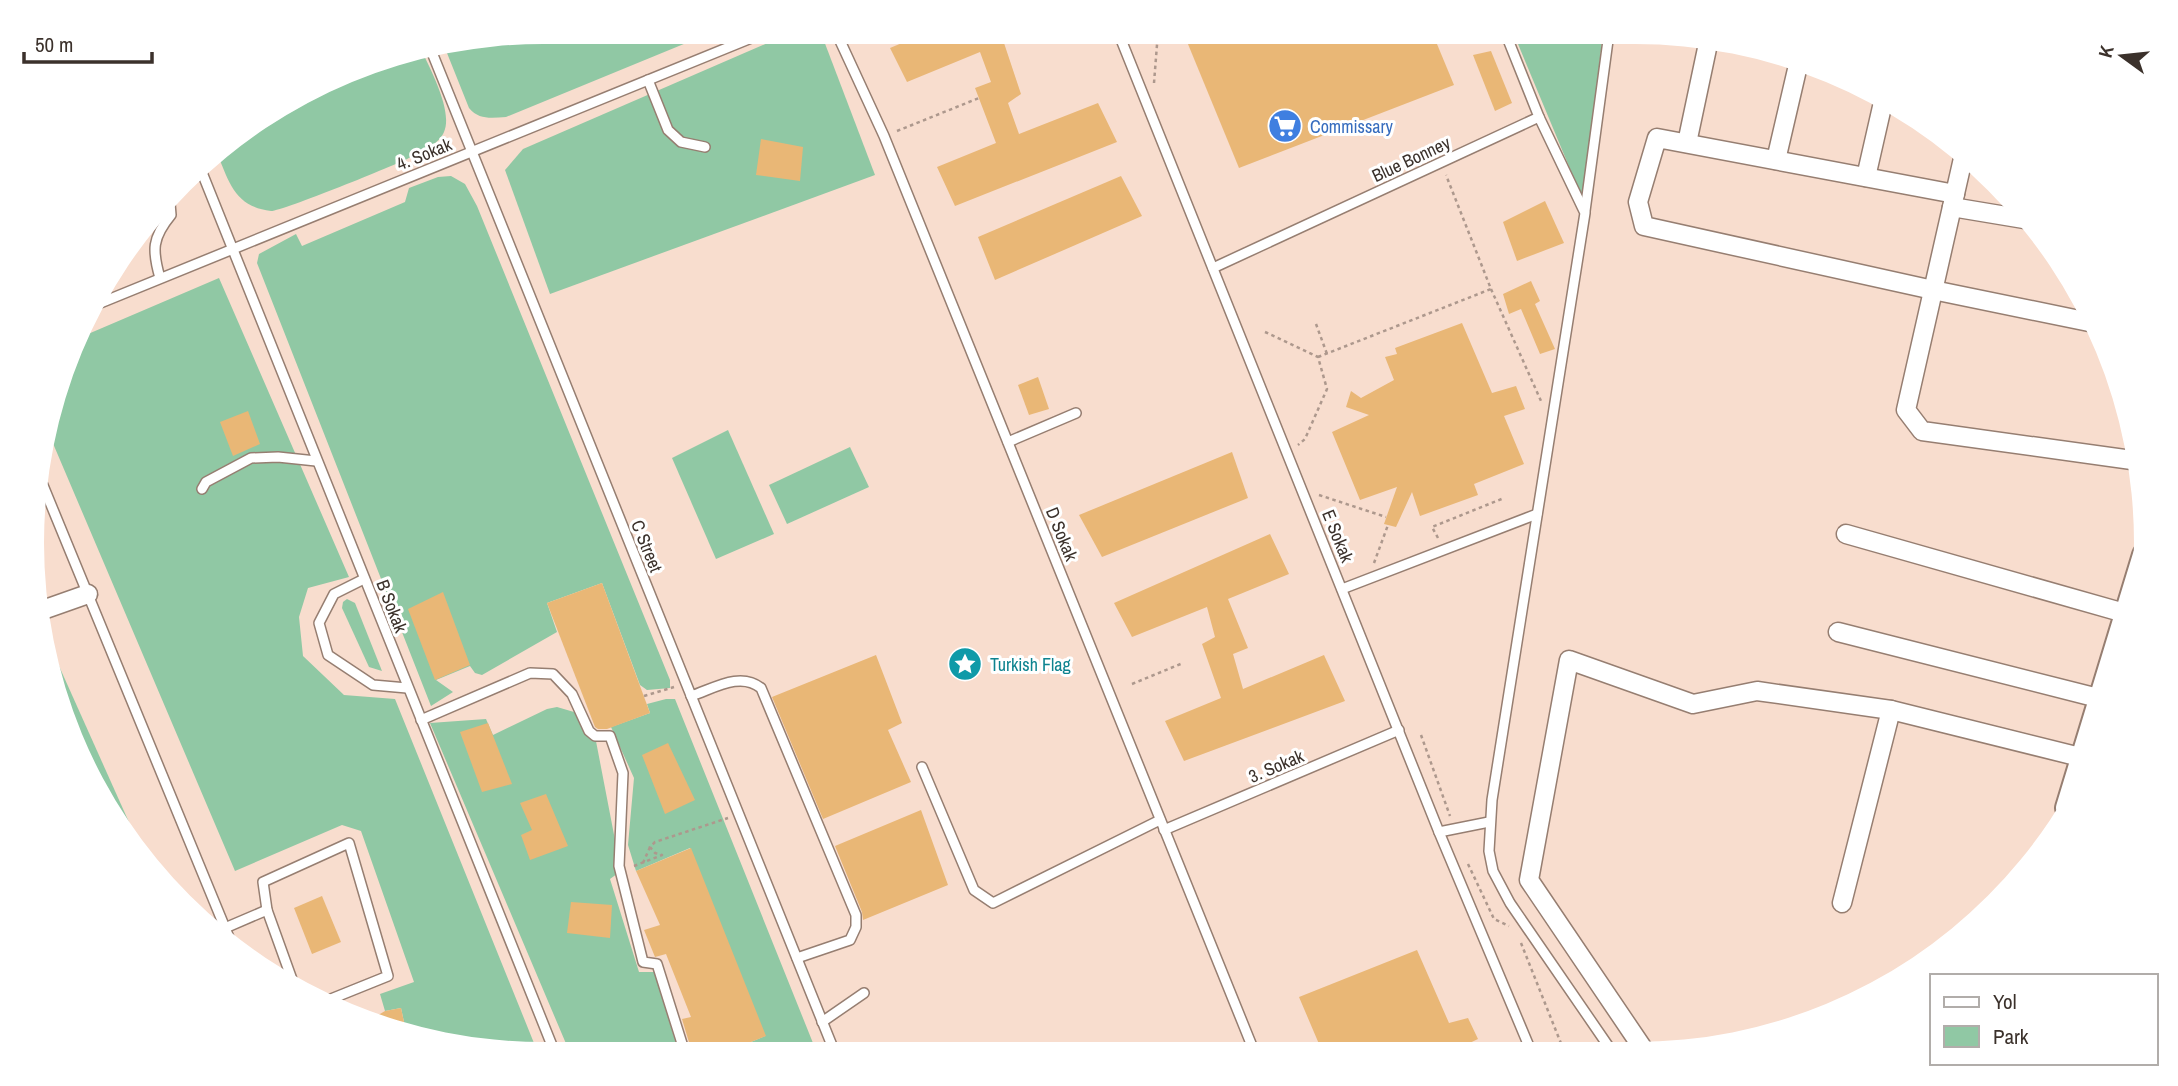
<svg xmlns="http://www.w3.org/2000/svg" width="2178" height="1086" font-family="'Archivo Narrow',sans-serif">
	<rect width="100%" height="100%" fill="#f8ddce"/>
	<!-- green -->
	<g fill="#90c8a4">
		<path d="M543,32H713L506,117C491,118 479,120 469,108L445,48Z"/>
		<path d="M793,32L821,33L875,175L550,294L505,170L523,149Z"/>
		<path d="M1513,32L1603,33L1583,200Z"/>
		<path d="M422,51C431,71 453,111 444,132C439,144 422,152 411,157C396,165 280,212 271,211C235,207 229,182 217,153L231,137L378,59Z"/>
		<path d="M451,176L465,184L477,206L670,680V688L647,690L640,685L602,583L547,603L557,632L482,675L475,673L470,666L436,680L453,692L431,706L257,263L259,254L296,234L302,246L405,202L409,188L438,177Z"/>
		<path d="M219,278L349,577L308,588L299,617L303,656L344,695L395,699L538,1053H510L411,1037L407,1036L401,1008L385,1011L380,994L414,982L361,831L342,825L235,871L46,427L74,340Z"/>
		<path d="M728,430L774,534L716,559L672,458Z"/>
		<path d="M850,447L869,487L787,524L769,485Z"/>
		<path d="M347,599L355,603L382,671L369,667L342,608L343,602Z"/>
		<path d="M42,628L141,849L84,769Z"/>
		<path d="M666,699H675L817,1053H750L746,1044L765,1036L690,848L636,871L628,845L634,778L611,727L650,713L647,704Z"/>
		<path d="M557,707L574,712L595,736L621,871L610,879L639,972H654L679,1053H570L430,723L486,719L493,735L547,709Z"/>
	</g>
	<!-- building -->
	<g fill="#e9b776">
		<path d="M928,32H1029L1004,43L1021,94L1008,103L1019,134L1098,103L1117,142L955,206L937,167L996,143L975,88L991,82L980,52L907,82L890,48Z"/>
		<path d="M1183,32H1432L1454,85L1239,168Z"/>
		<path d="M1491,51L1512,103L1495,111L1473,55Z"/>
		<path d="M761,139L803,147L800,181L756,175Z"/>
		<path d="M1121,176L1142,216L995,280L978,237Z"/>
		<path d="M1545,201L1564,243L1517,261L1503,222Z"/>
		<path d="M1531,281L1540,301L1535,304L1555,349L1540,354L1521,309L1509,314L1503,294Z"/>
		<path d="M1462,323L1492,393L1516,386L1525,409L1504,416L1524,464L1474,484L1478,495L1420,516L1412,492L1396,527L1384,524L1397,487L1360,500L1332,432L1369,415L1346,407L1351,391L1361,398L1394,380L1385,357L1397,354L1395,348Z"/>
		<path d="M1038,377L1049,409L1029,415L1018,385Z"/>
		<path d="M248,411L260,444L233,456L220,422Z"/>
		<path d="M1232,452L1248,498L1102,557L1079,515Z"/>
		<path d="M1270,534L1289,574L1228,599L1248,648L1233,654L1243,689L1324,655L1345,701L1184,761L1165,721L1221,698L1202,644L1215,637L1207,607L1132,637L1114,603Z"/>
		<path d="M602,583L650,713L607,729H598L595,727L547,603Z"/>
		<path d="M443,592L470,665L435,680L408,609Z"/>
		<path d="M876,655L902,723L888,730L911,782L823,819L772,697Z"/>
		<path d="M488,723L512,784L482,792L460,732Z"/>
		<path d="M668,743L695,800L665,814L642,755Z"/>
		<path d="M546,794L568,846L530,860L521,835L532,830L520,803Z"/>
		<path d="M921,810L948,885L863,920L862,912L835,846Z"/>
		<path d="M691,848L766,1036L746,1044L750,1053H718L715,1043L691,1049L682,1019L691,1017L666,954L655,957L644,930L660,925L636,871Z"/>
		<path d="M322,896L341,942L312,954L294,908Z"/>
		<path d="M571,902L612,905L610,938L567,933Z"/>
		<path d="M1417,950L1449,1023L1468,1018L1478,1039L1459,1048L1460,1051H1322L1299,997Z"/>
		<path d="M401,1008L407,1036L368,1021L385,1011Z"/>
	</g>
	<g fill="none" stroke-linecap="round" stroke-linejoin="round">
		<!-- service casing -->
		<g stroke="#967e71" stroke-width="12">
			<g id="service">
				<path d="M836,32L884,136L1254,1051"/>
				<path d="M1118,32L1439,832L1531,1051"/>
				<path d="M431,50L835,1053"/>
				<path d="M648,80L668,130L681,142L705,147"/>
				<path d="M1539,117L1585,213L1492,800L1489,851L1493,871L1510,903L1611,1050"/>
				<path d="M201,170L555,1053"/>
				<path d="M1585,211L1609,33"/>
				<path d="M1213,268L1539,117L1505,32"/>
				<path d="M160,278C152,250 152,238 171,215L170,203"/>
				<path d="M93,306L766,32"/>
				<path d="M1008,442L1076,413"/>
				<path d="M40,478L230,940"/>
				<path d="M202,489L206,482L251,458L278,457L316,461"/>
				<path d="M364,579L334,594L319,623L328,655L373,685L407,688"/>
				<path d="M1342,589L1537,514"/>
				<path d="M691,696C713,689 740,671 761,688L856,915V927L850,940L797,958"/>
				<path d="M421,720L530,673L553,674L572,694L589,731L595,736H610L623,773L619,866L643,962L657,964L685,1053"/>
				<path d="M922,767L974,890L993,903L1160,820"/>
				<path d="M1164,830L1399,730"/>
				<path d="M1439,832L1489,822"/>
				<path d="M225,928L267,910"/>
				<path d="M294,985L267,910L263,882L349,843L388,976L321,1003"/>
				<path d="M822,1022L864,993"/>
			</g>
		</g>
		<!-- minor casing -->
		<g stroke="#967e71" stroke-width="21">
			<g id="minor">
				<path d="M1687,143L1709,39"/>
				<path d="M1964,154L1906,410L1922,431L2139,461"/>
				<path d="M1776,160L1799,61"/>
				<path d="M1866,177L1884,98"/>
				<path d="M1955,194L1657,138L1638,202L1644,226L1933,290L2094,323"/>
				<path d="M1952,207L2030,220"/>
				<path d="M1846,534L2128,614"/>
				<path d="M37,612L88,594"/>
				<path d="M1838,632L2102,699"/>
				<path d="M1842,903L1891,710"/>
				<path d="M1644,1050L1529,880L1569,660L1693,704L1757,691L1891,710L2084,758"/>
			</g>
		</g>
		<!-- secondary casing -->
		<g stroke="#967e71" stroke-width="28">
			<path id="secondary" d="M2068,808L2145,555"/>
		</g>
		<!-- path -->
		<g stroke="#ad988d" stroke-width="2.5" stroke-dasharray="3.5 3.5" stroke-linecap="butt">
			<path d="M1154,83L1158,32"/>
			<path d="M897,131L979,98"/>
			<path d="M1491,289L1541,401"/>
			<path d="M1316,324L1327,354"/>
			<path d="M1265,332L1318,357L1327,389L1305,439L1298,445"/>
			<path d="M1318,357L1491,289L1446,175"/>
			<path d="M1319,495L1386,517"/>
			<path d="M1438,538L1432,527L1504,498"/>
			<path d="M1374,563L1388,525"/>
			<path d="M1132,684L1183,663"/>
			<path d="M644,696L674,687"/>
			<path d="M1421,735L1450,816"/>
			<path d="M643,863L650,847"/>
			<path d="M1468,864L1494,919L1509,926"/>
			<path d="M634,866L662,855L655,853L650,847L655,842L728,818"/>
			<path d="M1521,943L1564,1051"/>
		</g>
		<!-- service -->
		<use href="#service" stroke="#fff" stroke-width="9"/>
		<!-- minor -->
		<use href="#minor" stroke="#fff" stroke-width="18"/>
		<!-- secondary -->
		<use href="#secondary" stroke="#fff" stroke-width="24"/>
	</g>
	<!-- icons -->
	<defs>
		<g id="supermarket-disc" transform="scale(1.75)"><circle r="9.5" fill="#3f7fe0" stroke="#fff"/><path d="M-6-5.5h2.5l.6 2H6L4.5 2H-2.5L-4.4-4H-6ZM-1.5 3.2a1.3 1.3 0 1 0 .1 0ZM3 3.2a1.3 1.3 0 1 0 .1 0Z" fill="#fff"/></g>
		<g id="sight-disc" transform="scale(1.75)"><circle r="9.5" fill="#0f9aa8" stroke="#fff"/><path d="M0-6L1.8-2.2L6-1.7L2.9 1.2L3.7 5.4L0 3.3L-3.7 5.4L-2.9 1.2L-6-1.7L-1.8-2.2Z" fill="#fff"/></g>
	</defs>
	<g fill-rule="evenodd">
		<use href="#supermarket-disc" x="1285" y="126"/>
		<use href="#sight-disc" x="965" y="664"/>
	</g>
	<g text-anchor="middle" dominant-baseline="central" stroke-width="6" stroke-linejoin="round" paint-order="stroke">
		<!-- shop labels -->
		<g font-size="18" fill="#366cbe" stroke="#fff" text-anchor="start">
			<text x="1310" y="126">Commissary</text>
		</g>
		<!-- street labels -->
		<g font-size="18" fill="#3b312b" stroke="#fff">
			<text transform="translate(424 154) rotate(-22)">4. Sokak</text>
			<text transform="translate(1411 159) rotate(-25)">Blue Bonney</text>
			<text transform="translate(1062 534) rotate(68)">D Sokak</text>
			<text transform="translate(1338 536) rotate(68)">E Sokak</text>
			<text transform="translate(647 546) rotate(68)">C Street</text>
			<text transform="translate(392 606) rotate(69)">B Sokak</text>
			<text transform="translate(1276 766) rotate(-23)">3. Sokak</text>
		</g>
		<!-- culture labels -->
		<g font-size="18" fill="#0d838f" stroke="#fff" text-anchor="start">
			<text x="990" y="664">Turkish Flag</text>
		</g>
	</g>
	<!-- crop -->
	<path d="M0 0H2178V1086H0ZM543 44H1635A499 499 0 0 1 2134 543V543A499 499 0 0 1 1635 1042H543A499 499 0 0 1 44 543V543A499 499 0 0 1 543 44Z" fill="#fff" fill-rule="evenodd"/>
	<!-- legend -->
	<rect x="1930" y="974" width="228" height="91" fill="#ffffff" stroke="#b1adaa" stroke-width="2"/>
	<rect x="1944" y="997" width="35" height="10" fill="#ffffff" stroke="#b1adaa" stroke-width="2"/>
	<text x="1993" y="1009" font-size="21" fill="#3b312b">Yol</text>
	<rect x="1944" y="1026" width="35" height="21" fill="#90c8a4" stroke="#b1adaa" stroke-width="2"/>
	<text x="1993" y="1044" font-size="21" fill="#3b312b">Park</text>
	<!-- north arrow -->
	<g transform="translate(2122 56) rotate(285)" stroke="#ffffff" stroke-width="5" paint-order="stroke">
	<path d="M0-5L12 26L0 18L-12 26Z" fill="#3b312b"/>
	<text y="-10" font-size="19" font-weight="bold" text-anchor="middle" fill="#3b312b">K</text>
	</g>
	<!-- scale -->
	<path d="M24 52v10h128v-10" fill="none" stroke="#3b312b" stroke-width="3.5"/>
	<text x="35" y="52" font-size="21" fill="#3b312b" stroke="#ffffff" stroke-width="5" paint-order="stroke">50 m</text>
</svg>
